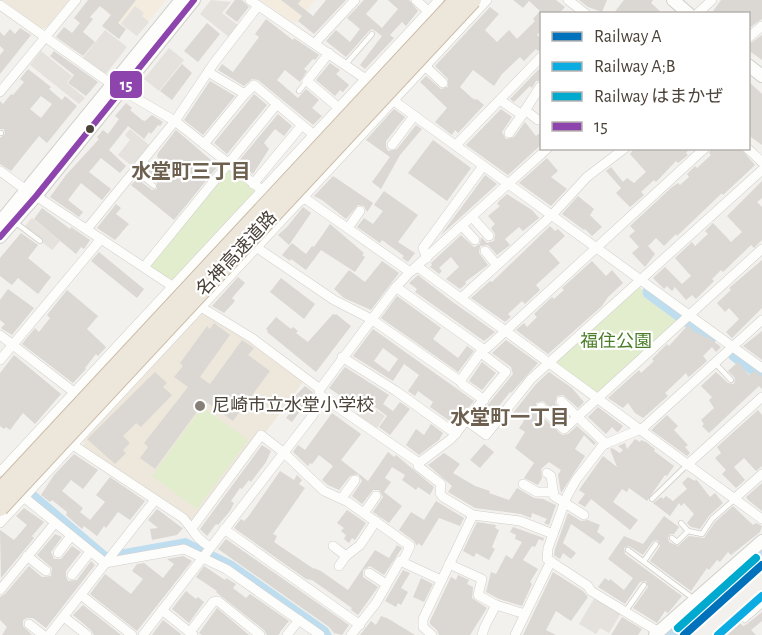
<svg xmlns="http://www.w3.org/2000/svg" width="762" height="635" font-family="'Alegreya Sans','Noto Sans JP',sans-serif">
	<rect width="100%" height="100%" fill="#f3f1ed"/>
	<!-- commercial -->
	<g fill="#f5ece0">
		<path d="M91,0H166L137,36Z"/>
		<path d="M260,0H315L295,24Z"/>
	</g>
	<!-- education -->
	<g fill="#eee8dc">
		<path d="M2,0H69L46,28H40Z"/>
		<path d="M201,313L245,338L303,382L266,432L261,429L195,521H191L186,514L83,447L84,440Z"/>
	</g>
	<!-- green -->
	<g fill="#e1edcd">
		<path d="M226,170H230L254,188L255,192L173,280L150,268L151,263Z"/>
		<path d="M640,288L678,316V320L600,391L596,392L558,365V360L635,289Z"/>
		<path d="M202,407L248,440L197,509L152,476Z"/>
	</g>
	<!-- parking -->
	<g fill="#e5e2de">
		<path d="M211,0L231,2L222,13L238,25L229,37L200,14Z"/>
		<path d="M135,6L144,13L142,16L149,22L137,36L121,24Z"/>
		<path d="M105,30L127,47L105,75L82,59Z"/>
		<path d="M169,48L184,60L159,91L144,79Z"/>
		<path d="M41,51L72,76L67,83L85,98L79,104L30,65Z"/>
		<path d="M130,129L149,145L132,166L118,155L130,140L125,135Z"/>
		<path d="M32,218L60,241L52,250L24,227Z"/>
		<path d="M365,402L385,416L377,428L356,414Z"/>
		<path d="M595,597L621,613L609,633L600,628L596,634L579,624Z"/>
	</g>
	<!-- water -->
	<path fill="#bedef0" d="M35,491L107,552L186,538L233,561L328,628L332,635H325L230,566L185,545L104,558L32,499V495Z"/>
	<g fill="none" stroke-linecap="round" stroke-linejoin="round">
		<!-- river -->
		<g stroke="#bedef0" stroke-width="15">
			<path d="M650,292L710,336"/>
			<path d="M735,354L762,374"/>
			<path d="M668,635L762,552"/>
		</g>
	</g>
	<!-- building -->
	<g fill="#dbd8d4" fill-rule="evenodd">
		<path d="M88,0H136L118,23L126,29L119,39L102,26L111,15L100,6L90,17L93,19L83,32L95,42L83,56L56,37L64,27L72,33L80,23L74,18Z"/>
		<path d="M235,0H242L249,7L237,22L225,13Z"/>
		<path d="M281,0H301L298,4L313,16L326,0H346L314,34L298,21L302,16Z"/>
		<path d="M364,0H378L366,14L382,28L398,9L388,0H409L418,11L406,26L402,22L390,35L394,38L365,69L360,65L382,36L374,30L372,29L369,31L346,57L326,41L336,30L350,42L360,29L347,18Z"/>
		<path d="M513,0H556L565,7L559,14H542V30L537,35L542,39V49L538,51L536,49L524,61L520,57L502,74L494,86L473,70L460,87L472,98L476,100L477,99L484,105L458,133L455,130L452,135L435,122L447,108L420,82L426,76L441,89L448,87V79L435,66L490,7L499,14L485,30L497,42L509,30L517,39L535,21L533,19L540,11L529,1L523,8Z"/>
		<path d="M579,0H607L602,12L588,7Z"/>
		<path d="M624,0H653L651,3L663,14H613Z"/>
		<path d="M721,0H762V19L748,29V14H711Z"/>
		<path d="M266,19L293,40L294,38L319,55L315,60L313,59L304,69L307,71L300,82L285,70L277,80L298,98L306,89L319,100L312,108L322,116L313,125L258,80L252,79L244,86L218,70L222,64L233,72L259,37L255,34Z"/>
		<path d="M207,23L220,34L198,62L184,51Z"/>
		<path d="M20,28L31,35L0,74V55L4,50L0,46V32L4,36L10,29L15,34Z"/>
		<path d="M762,35V60L748,50V45Z"/>
		<path d="M54,51L98,82L86,96L68,83L74,75L50,56Z"/>
		<path d="M330,63L340,70L336,74L349,85L343,92L340,90L335,96L316,80Z"/>
		<path d="M182,64L192,73L172,100L160,91Z"/>
		<path d="M542,66V81H536L532,88L530,86L514,102L510,99Z"/>
		<path d="M28,69L51,87L49,89L62,100L65,96L77,106L47,143L39,136L11,171L0,164V138L5,134L4,129H0V101L3,104L11,94L13,95L24,82L20,79ZM41,96L52,104L41,118L30,109Z"/>
		<path d="M210,81L235,96L203,135L184,120Z"/>
		<path d="M748,81L762,94V145L748,135Z"/>
		<path d="M254,94L267,105L227,154L214,143Z"/>
		<path d="M126,103L132,108L130,110L142,120L145,121L152,115L163,122L160,126L158,125L151,134L149,132L144,139L128,126L109,150L126,166L120,173L101,158L89,172L111,189L102,200L81,183L68,200L83,212L79,217L50,197L66,175L99,139L97,137L103,130L108,134L119,119L115,116Z"/>
		<path d="M394,109L405,117L386,141V147L388,151L397,149L416,125L422,129L400,155L381,189L372,182L390,157L366,140Z"/>
		<path d="M501,109L512,117L502,132L506,139L514,137L525,122L536,136L542,131V144L508,175L466,145Z"/>
		<path d="M278,114L292,126L284,136L275,129L264,143L269,149L253,174L238,162Z"/>
		<path d="M176,130L218,166L174,220L131,185L136,180L138,182L140,181L152,190L157,189V183L145,173L159,158L157,157L158,153Z"/>
		<path d="M433,140L471,168L447,201L408,173Z"/>
		<path d="M635,148H690L686,153L688,155L678,163L676,161L656,182L654,180L641,192L644,195L630,207L616,193L621,188L606,171L611,167L623,182L627,178L634,183L646,172L630,154Z"/>
		<path d="M712,148H740L755,165L723,195L722,193L677,236L676,234L664,246L656,238L648,246L655,254L645,267L632,253L639,247L629,236L635,231L630,226L672,187L678,183L680,185L689,177L687,174L695,166L697,168L711,155L709,153Z"/>
		<path d="M547,158L558,171L551,177L567,189L551,206L519,183Z"/>
		<path d="M485,175L497,184L440,236L472,193Z"/>
		<path d="M333,176L373,203L367,212L364,206L358,205L346,219L322,200L314,196Z"/>
		<path d="M762,181V198L757,202L762,207V240L754,248L751,245L723,272L721,270L712,279L714,281L696,299L692,295L686,300L675,287L672,291L667,286L664,289L653,278L665,267L682,284L691,276L675,258L692,242L695,246L708,234L705,231L713,223L731,242L742,232L727,216Z"/>
		<path d="M384,191L418,215L398,242L415,253L408,262L402,258L404,256L382,240L380,243L357,227L364,218L373,224L383,211L374,205Z"/>
		<path d="M507,194L532,210L539,218L523,231L519,227L505,239L510,245L497,255L488,245L480,246L479,253L488,265L465,282L466,284L460,289L446,279L459,267L451,257L439,268L442,271L439,274L430,267L432,265L431,263L461,235L474,247L480,244L481,237L487,243L494,241L495,234L491,228L495,224L488,216L500,206L497,204L499,201Z"/>
		<path d="M578,196L594,209L590,215L602,227L592,236L585,229L584,230L562,214Z"/>
		<path d="M116,204L121,208L116,214L129,224L115,240L97,228Z"/>
		<path d="M303,207L311,213L289,245L278,235L287,227Z"/>
		<path d="M42,208L70,229L71,227L90,240L84,249L81,247L76,254L34,219Z"/>
		<path d="M330,224L364,253L362,255L365,257L355,272L321,250L306,270L291,259L290,261L282,255L292,243L306,254L312,246L314,247Z"/>
		<path d="M550,226L555,231L558,229L565,236L549,251L560,263L536,285L540,290L525,304L522,301L508,314L511,317L505,322L471,298L490,281L492,282Z"/>
		<path d="M21,233L38,245L28,258L51,277L38,294L18,278L12,285L0,276V258Z"/>
		<path d="M99,252L144,289L137,298L91,261Z"/>
		<path d="M762,260V308L732,338L726,332L739,319L729,308L725,312L717,303L731,290L729,288Z"/>
		<path d="M382,261L399,273L371,310L344,298L334,289L349,270L365,282Z"/>
		<path d="M592,261L606,276L612,270L623,283L608,297L602,306L548,354L516,330L524,323L527,327L537,317L534,314L552,297L554,299L564,290L562,288Z"/>
		<path d="M418,275L450,300L495,332L484,341L415,292L417,289L409,283Z"/>
		<path d="M238,277L245,283L232,298L235,301L224,313L212,306Z"/>
		<path d="M281,278L315,304L304,319L270,292Z"/>
		<path d="M8,289L34,308L12,335L1,328L5,324L0,320V300Z"/>
		<path d="M67,290L98,316L87,329L106,347L98,356L96,354L85,368L86,369L73,383L22,344L35,328L39,332L50,318L47,315Z"/>
		<path d="M397,296L441,328L433,339L458,358L467,346L474,351L458,372L381,318Z"/>
		<path d="M333,314L335,315L336,314L351,326L316,372L267,332L268,331L266,329L276,317L291,329L293,327L298,331L296,333L308,342Z"/>
		<path d="M214,323L230,335L200,377L210,384L242,340L254,348L248,355L270,371L233,421L205,401L155,469L140,458L148,447L144,443L188,387L174,377L183,366L180,363L207,326L210,329Z"/>
		<path d="M688,325L694,331L698,334L699,332L705,338L707,336L721,347L716,352L712,347L703,356L707,361L690,376L688,377L686,373L665,393L668,396L643,418L635,413L628,403L623,408L608,398L639,370L641,373L654,361L652,359L667,344L669,346Z"/>
		<path d="M373,329L474,401L454,424L430,407L433,402L418,391L415,396L408,391L419,375L404,364L393,381L353,356ZM383,348L398,359L389,372L374,361Z"/>
		<path d="M762,331V360L743,346Z"/>
		<path d="M506,340L538,363L511,393L510,392L484,425L476,419L513,374L511,367L492,353Z"/>
		<path d="M14,355L61,394L35,424L23,413L10,430L6,427L4,429L0,426V373Z"/>
		<path d="M482,362L496,373L482,390L469,381Z"/>
		<path d="M738,362L749,375L754,371L762,376V389L759,386L709,433L702,426L704,424L701,420L714,408L709,400L712,397L701,386L716,372L728,383L734,384L735,378L728,371Z"/>
		<path d="M345,367L389,395L383,404L393,411L400,402L410,409L390,435L379,427L387,416L379,410L362,398L354,410L346,405L348,401L329,388Z"/>
		<path d="M155,372L167,383L163,387L172,395L141,427L136,423L123,436L130,443L123,450L126,453L115,464L87,439Z"/>
		<path d="M549,372L572,388L584,402L578,408L563,395L557,396L555,403L568,417L564,420L543,401L536,403V411L562,435L568,434L577,426L596,443L594,445L584,435L575,449L585,456L561,493L558,475L561,470L549,462L541,469L542,478L538,485L524,478L534,463L515,448L525,432L519,428L524,421L513,413L536,384Z"/>
		<path d="M305,386L313,392L311,400L308,410L306,408L302,413L300,411L292,422L286,418L289,414L286,411L294,399L293,398Z"/>
		<path d="M598,407L623,426L619,431L617,432L612,427L606,434L588,417Z"/>
		<path d="M758,410L762,415V466L756,471L744,458L734,467L745,480L736,488L722,474L726,470L715,458L721,453L717,447Z"/>
		<path d="M332,413L361,434L341,460L368,481L388,452L394,457L396,455L434,487L430,495L418,487L416,490L402,480L405,475L392,467L385,478L391,482L384,492L402,506L389,523L373,512L383,497L379,490H373L362,504L352,496L362,481L358,474L350,476L339,490L328,485L322,480L333,466L319,455L312,464L310,463L308,466L293,452L298,445L305,450Z"/>
		<path d="M667,415L678,426L674,430L688,445L685,447L690,453L687,456L651,430Z"/>
		<path d="M431,424L443,433L439,440L419,455L406,445L416,429L424,435Z"/>
		<path d="M635,439L640,442L641,440L646,442L655,449L654,451L674,466L667,476L665,475L647,501L629,488L627,492L622,489L613,502L638,520L630,530L591,499L585,507L578,503L585,494L579,490L603,456L617,467L610,449L612,448L620,453L623,450L618,446L625,443L627,449Z"/>
		<path d="M484,444L494,452L480,468L470,460Z"/>
		<path d="M262,445L271,451L266,462L251,482L249,480L242,489L240,488L231,501L234,503L230,511L218,525L216,524L207,536L200,529Z"/>
		<path d="M444,453L460,464L453,473L475,486L490,491L489,493L509,500L517,488L534,498L543,499L556,505L549,525L544,523L547,519L532,513L531,518L521,514L475,508L448,492L452,486L428,465Z"/>
		<path d="M74,454L98,470L83,489L71,480L62,491L83,508L80,512L90,520L105,502L96,495L110,477L145,501L130,520L118,512L106,528L104,526L97,536L84,526L82,529L66,515L67,512L52,500L50,502L41,495L54,475Z"/>
		<path d="M280,471L294,480L297,475L302,480L299,484L305,488L273,534L277,536L274,542L314,569V568L321,571L348,590L375,550L389,558L397,545L402,548L384,575L370,566L363,570V577L378,587L358,615L351,610L352,608L312,580L306,579L234,528L241,519L244,521L248,517Z"/>
		<path d="M688,477L695,481L696,479L710,497L715,493L723,503L709,516L700,529L691,527L687,523L694,514L684,503L681,506L679,503L670,516L653,503L661,497L663,499L666,496L673,501L687,489L682,483Z"/>
		<path d="M762,483V511L748,500L746,497Z"/>
		<path d="M436,501L464,518L460,526L439,518L422,546L418,543L417,546L414,541L399,530L411,512L424,520Z"/>
		<path d="M733,506L753,525L756,523L762,526L760,532L731,555L728,552L720,562L717,560L709,570L707,568L691,591L650,561L660,546L658,540L653,541L643,555L629,546L624,548L625,554L682,596L668,613L665,611L657,623L633,608L648,587L646,581L640,582L625,604L598,587L605,578L609,581L610,579L624,590L633,578L608,559L624,536L643,544L664,516L679,527L674,534H670L668,538L669,542L678,546L689,536L704,538L715,522Z"/>
		<path d="M24,508L44,522L32,536L34,538L1,578L0,530L14,540L27,525L16,516Z"/>
		<path d="M157,509L181,527L183,528L177,535L152,540L150,529L158,528L148,520Z"/>
		<path d="M347,510L366,523L355,540L352,538L349,543L344,539L346,535L341,531L344,528L337,523Z"/>
		<path d="M568,513L581,521L588,520L600,525L597,532L605,538L600,544L571,524L563,543L576,553L571,559L563,553L560,559L554,555L555,549Z"/>
		<path d="M477,522L496,525L495,528L499,530L492,547L495,549L489,560L476,553L474,557L463,551Z"/>
		<path d="M513,527L544,538L543,541L539,539L535,547L532,546L523,560L538,569L530,582L532,584L522,606L499,599L486,592L491,572L496,574L506,555L512,559L522,542L515,539L516,535L510,532Z"/>
		<path d="M55,534L62,537L51,552L54,559H61L72,546L81,552L66,571V577L68,581L77,580L91,561L95,565L46,628L33,618H27L23,620V626L32,635H2L7,627L0,620V597L5,594L29,566L42,577L51,576L52,568L37,555Z"/>
		<path d="M226,539L349,625L342,635L334,633L329,627L218,549Z"/>
		<path d="M183,556L192,561L137,631L90,594L105,574L131,594L143,579L132,571L137,564L144,563L163,578L174,564L167,559Z"/>
		<path d="M204,566L225,580L226,578L236,584L233,588L246,598L250,594L289,621L280,632V635V633L278,635H267L264,630L216,592L217,591L196,577Z"/>
		<path d="M403,570L410,573L401,588L408,592L401,605L398,603L396,607L385,601Z"/>
		<path d="M553,572L583,591L588,597L571,621L556,611L546,630L556,635H523Z"/>
		<path d="M458,575L469,580L467,584L473,587L472,598L487,608L470,635H439L437,630L430,624V621L451,577L456,580Z"/>
		<path d="M421,578L433,584L424,602L413,597Z"/>
		<path d="M186,591L196,599L198,597L204,602L189,623L172,609Z"/>
		<path d="M83,605L121,635H94L91,630L73,615Z"/>
		<path d="M217,608L249,635H202L199,633Z"/>
		<path d="M762,612V621L751,630L756,635H726L739,622L743,626L747,624Z"/>
		<path d="M381,616L387,618L415,635H360L371,621L376,625Z"/>
		<path d="M622,617L642,629L638,635H611Z"/>
		<path d="M163,620L181,634L180,635H152Z"/>
	</g>
	<g fill="none" stroke-linecap="round" stroke-linejoin="round">
		<!-- service casing -->
		<g stroke="#d1cfcb" stroke-width="6">
			<g id="service">
				<path d="M346,64L372,34"/>
				<path d="M299,91L307,81"/>
				<path d="M0,133H1"/>
				<path d="M135,171L154,186"/>
				<path d="M16,223L40,241"/>
				<path d="M715,363L731,380"/>
				<path d="M652,499L686,466"/>
				<path d="M681,523L688,531"/>
				<path d="M672,538L677,542L688,531L702,534L712,519L735,499"/>
				<path d="M628,550L694,599"/>
				<path d="M644,561L656,544"/>
				<path d="M625,612L644,585"/>
				<path d="M745,620L762,605"/>
			</g>
		</g>
		<!-- minor casing -->
		<g stroke="#d1cfcb" stroke-width="10">
			<g id="minor">
				<path d="M250,0L370,82"/>
				<path d="M416,0L432,15"/>
				<path d="M568,0L586,14"/>
				<path d="M0,5L113,85L175,121L262,190"/>
				<path d="M697,14L712,0"/>
				<path d="M748,38L762,26"/>
				<path d="M315,43L355,0"/>
				<path d="M329,53L307,81L339,108"/>
				<path d="M425,66L443,83"/>
				<path d="M208,72L245,94"/>
				<path d="M0,92L76,0"/>
				<path d="M390,98L762,368"/>
				<path d="M500,100L522,115L540,87"/>
				<path d="M525,110L538,120"/>
				<path d="M509,133L522,115"/>
				<path d="M204,144L244,95L254,85L314,135"/>
				<path d="M392,145L414,116"/>
				<path d="M456,145L542,56"/>
				<path d="M747,148L762,162"/>
				<path d="M0,171L26,190"/>
				<path d="M253,184L302,125"/>
				<path d="M36,196L178,290"/>
				<path d="M300,201L306,199L410,272L418,267L762,519"/>
				<path d="M472,217L489,236"/>
				<path d="M462,226L475,240"/>
				<path d="M348,228L360,211"/>
				<path d="M87,229L175,121L214,63L258,6"/>
				<path d="M253,245L334,300L371,319L460,381L462,384L484,400"/>
				<path d="M485,251L497,265"/>
				<path d="M427,258L423,248L483,166"/>
				<path d="M144,267L277,104"/>
				<path d="M396,287L483,349L460,381"/>
				<path d="M461,298L552,215L587,177L625,148"/>
				<path d="M196,304L252,338L320,389"/>
				<path d="M0,335L79,396"/>
				<path d="M483,349L487,348L705,148"/>
				<path d="M342,357L396,391L456,434"/>
				<path d="M0,360L101,239"/>
				<path d="M320,395L419,463L418,466L441,484L440,493L443,497L473,515L520,521L553,534"/>
				<path d="M561,401L606,444"/>
				<path d="M541,407L564,429L762,249"/>
				<path d="M467,421L486,435L531,379L762,170"/>
				<path d="M73,445L183,518C194,530 195,538 210,547"/>
				<path d="M419,463L451,439L506,372L481,353"/>
				<path d="M687,465L762,397"/>
				<path d="M0,472L439,0"/>
				<path d="M547,473L551,476L554,496L584,515"/>
				<path d="M523,484L537,492H552"/>
				<path d="M20,494L105,563L184,549L226,569L320,635"/>
				<path d="M342,498L355,480"/>
				<path d="M735,498L762,474"/>
				<path d="M364,513L376,496"/>
				<path d="M0,523L487,0"/>
				<path d="M192,528L261,435L283,452L324,491L348,502L410,546L403,561"/>
				<path d="M224,529L360,625"/>
				<path d="M333,546L346,556"/>
				<path d="M58,553L71,536"/>
				<path d="M27,556L46,571"/>
				<path d="M449,564L482,579L478,595L496,605L525,614"/>
				<path d="M339,566L346,556L360,545L376,521"/>
				<path d="M369,573L386,584"/>
				<path d="M72,575L90,552"/>
				<path d="M0,590L55,523"/>
				<path d="M81,595L132,635"/>
				<path d="M162,610L193,635"/>
				<path d="M64,617L87,635"/>
				<path d="M29,624L43,635"/>
				<path d="M190,632L213,602L218,601L260,635"/>
				<path d="M659,632L591,591L588,586L547,559L548,548L567,496L576,480L603,445L643,428L762,320"/>
				<path d="M49,635L155,500"/>
				<path d="M143,635L313,415L318,402L320,389L396,287L410,272L548,148"/>
				<path d="M287,635L299,620"/>
				<path d="M351,635L376,603L400,561L441,580"/>
				<path d="M432,635L423,627V619L473,515"/>
				<path d="M482,635L485,626L496,605"/>
				<path d="M515,635L551,561"/>
			</g>
		</g>
		<!-- tertiary casing -->
		<g stroke="#d1cfcb" stroke-width="14">
			<g id="tertiary">
				<path d="M673,0L689,14"/>
				<path d="M748,65L762,76"/>
				<path d="M0,222L181,0"/>
				<path d="M0,237L36,196L194,0"/>
				<path d="M655,635L762,541"/>
			</g>
		</g>
		<!-- service -->
		<use href="#service" stroke="#fdfdfc" stroke-width="4.5"/>
		<!-- minor -->
		<use href="#minor" stroke="#fdfdfc" stroke-width="9"/>
		<!-- tertiary -->
		<use href="#tertiary" stroke="#fdfdfc" stroke-width="12"/>
		<!-- motorway-bridge casing -->
		<g stroke="#cbbda8" stroke-width="18" stroke-linecap="butt">
			<g id="motorway-bridge">
				<path d="M0,491L457,0"/>
				<path d="M0,508L473,0"/>
			</g>
		</g>
		<!-- motorway-bridge -->
		<use href="#motorway-bridge" stroke="#ede6da" stroke-width="16"/>
		<!-- bus-1 casing -->
		<g stroke="#fff" stroke-width="10">
			<path id="bus-1" d="M0,237L36,196L194,0"/>
		</g>
		<!-- bus-1 -->
		<use href="#bus-1" stroke="#8e44ad" stroke-width="6"/>
		<!-- rail-1 casing -->
		<g stroke="#fff" stroke-width="12">
			<path id="rail-1" d="M684,635L762,565"/>
		</g>
		<!-- rail-2 casing -->
		<g stroke="#fff" stroke-width="12">
			<path id="rail-2" d="M718,635L762,596"/>
		</g>
		<!-- rail-3 casing -->
		<g stroke="#fff" stroke-width="12">
			<path id="rail-3" d="M678,628L756,558"/>
		</g>
		<!-- rail-1 -->
		<use href="#rail-1" stroke="#0072bc" stroke-width="8"/>
		<!-- rail-2 -->
		<use href="#rail-2" stroke="#0bace1" stroke-width="8"/>
		<!-- rail-3 -->
		<use href="#rail-3" stroke="#00a9ce" stroke-width="8"/>
	</g>
	<!-- markers -->
	<circle fill="#4a4238" stroke="#fff" stroke-width="2" cx="90" cy="129" r="5"/>
	<circle fill="#857f77" stroke="#fff" stroke-width="2" cx="200" cy="406" r="6"/>
	<g text-anchor="middle" dominant-baseline="central" stroke-width="4.5" stroke-linejoin="round" paint-order="stroke">
		<!-- street labels -->
		<g font-size="18" fill="#4a4238" stroke="#fff">
			<text transform="translate(237 254) rotate(-47)">名神高速道路</text>
		</g>
		<!-- park labels -->
		<g font-size="18" fill="#4c7e29" stroke="#fff">
			<text x="616" y="342">福住公園</text>
		</g>
		<!-- poi labels -->
		<g font-size="18" fill="#4a4238" stroke="#fff" text-anchor="start">
			<text x="212" y="406">尼崎市立水堂小学校</text>
		</g>
		<!-- neighbourhood labels -->
		<g font-size="20" font-weight="bold" fill="#6d604f" stroke="#fff">
			<text x="191" y="172">水堂町三丁目</text>
			<text x="510" y="418">水堂町一丁目</text>
		</g>
	</g>
	<rect stroke="#fff" stroke-width="2" x="109" y="70" width="34" height="29" rx="6" fill="#8e44ad"/>
	<g font-size="16" text-anchor="middle" font-weight="bold" fill="#fff">
		<text x="126" y="90">15</text>
	</g>
	<!-- legend -->
	<rect x="540" y="12" width="210" height="138" fill="#ffffff" stroke="#b7b3af" stroke-width="1.5"/>
	<rect x="552" y="32" width="30" height="9" fill="#0072bc" stroke="#b7b3af" stroke-width="1.5"/>
	<text x="594" y="42" font-size="18" fill="#4a4238">Railway A</text>
	<rect x="552" y="62" width="30" height="9" fill="#0bace1" stroke="#b7b3af" stroke-width="1.5"/>
	<text x="594" y="72" font-size="18" fill="#4a4238">Railway A;B</text>
	<rect x="552" y="92" width="30" height="9" fill="#00a9ce" stroke="#b7b3af" stroke-width="1.5"/>
	<text x="594" y="102" font-size="18" fill="#4a4238">Railway はまかぜ</text>
	<rect x="552" y="122" width="30" height="9" fill="#8e44ad" stroke="#b7b3af" stroke-width="1.5"/>
	<text x="594" y="132" font-size="18" fill="#4a4238">15</text>
</svg>
